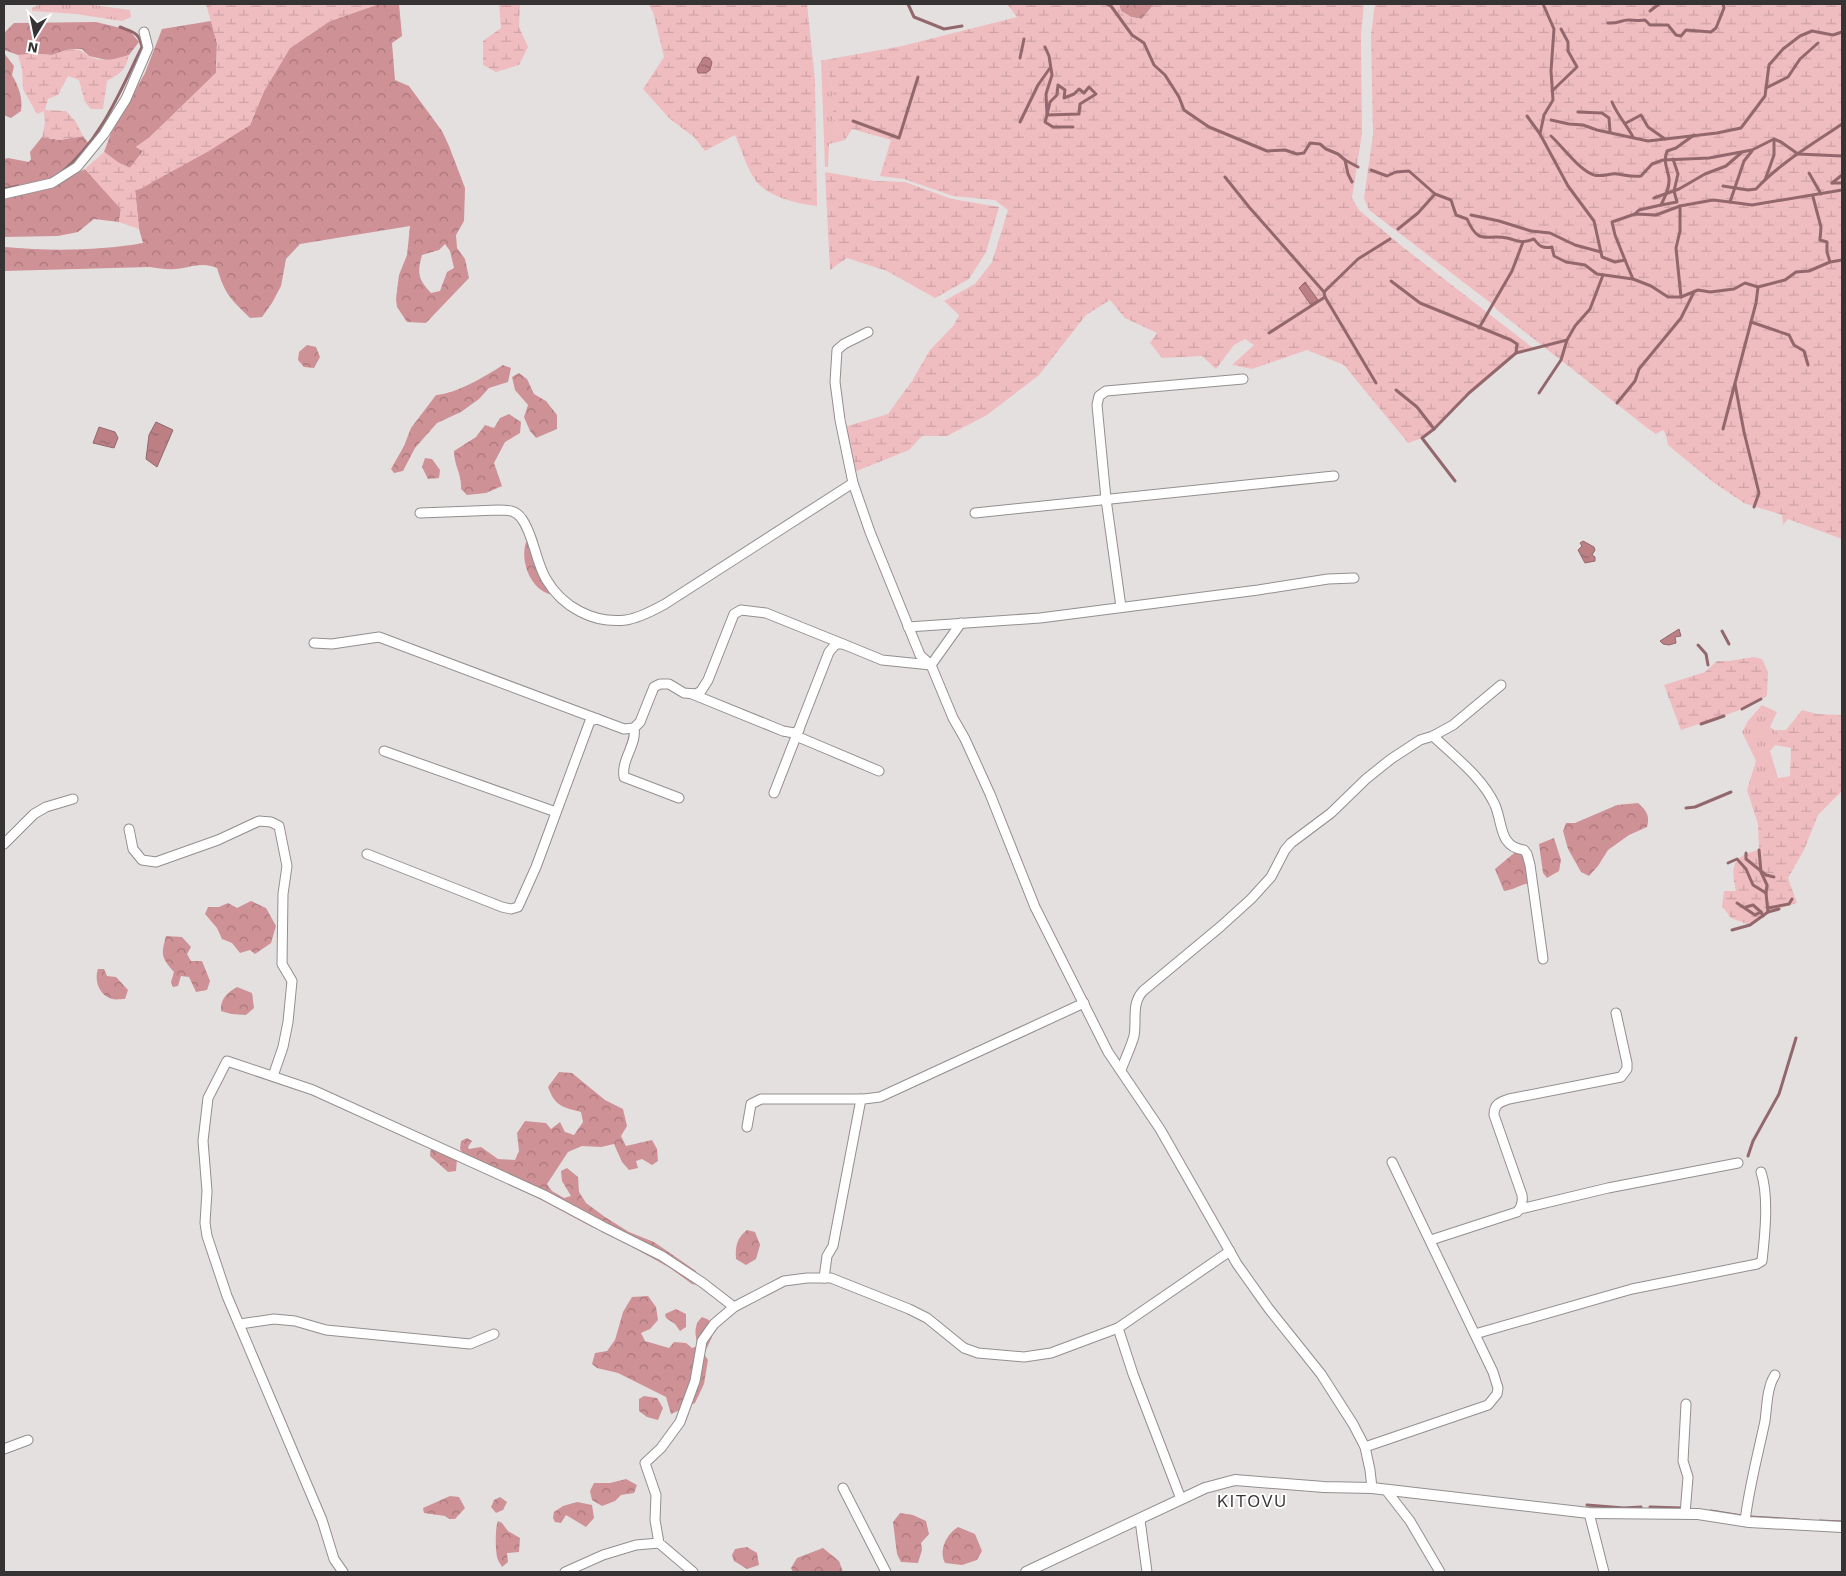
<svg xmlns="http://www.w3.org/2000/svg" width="1846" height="1576" font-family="'Work Sans',sans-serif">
	<defs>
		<pattern id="grass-tufts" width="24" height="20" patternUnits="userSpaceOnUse" patternTransform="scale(1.25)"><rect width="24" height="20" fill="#efbcc0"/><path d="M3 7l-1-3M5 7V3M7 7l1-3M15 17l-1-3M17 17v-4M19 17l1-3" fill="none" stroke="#cea2a5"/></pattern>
		<pattern id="forest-crowns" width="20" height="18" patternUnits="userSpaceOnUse" patternTransform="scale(1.25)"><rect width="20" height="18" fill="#ce9196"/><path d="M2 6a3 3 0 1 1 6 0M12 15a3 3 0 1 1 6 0" fill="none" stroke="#a8777b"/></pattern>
		<pattern id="wetland-marsh" width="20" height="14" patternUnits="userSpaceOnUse" patternTransform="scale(1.25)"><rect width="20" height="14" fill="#efbcc0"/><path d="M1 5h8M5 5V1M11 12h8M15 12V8" fill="none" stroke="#cea2a5"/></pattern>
		<pattern id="water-ripples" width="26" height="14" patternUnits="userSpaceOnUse" patternTransform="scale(1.25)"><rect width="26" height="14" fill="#bb7f84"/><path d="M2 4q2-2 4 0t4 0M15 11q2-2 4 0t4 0" fill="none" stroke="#99696d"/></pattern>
	</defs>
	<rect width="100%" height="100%" fill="#e5e0e0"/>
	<!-- grass -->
	<g fill="url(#grass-tufts)">
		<path d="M58,4H87L130,10L131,17L122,21L76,14L32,11V8L38,5Z"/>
		<path d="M821,60H825L833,91V117L845,140L829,144L828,167H825Z"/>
		<path d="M1762,705L1777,712L1770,727L1783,736L1770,751L1778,778L1768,780L1747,790L1756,761L1742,732L1748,721Z"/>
	</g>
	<!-- forest -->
	<g fill="url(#forest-crowns)" fill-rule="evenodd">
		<path d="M379,4H399L402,36L392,43L395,80L409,86L442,131L449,146L465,188L464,221L456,235L457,248L465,259L469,278L426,323L407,322L397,307L396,299L399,275L407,255L410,226L300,244L286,259L281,286L272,303L262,317L250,318C231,299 225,295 217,268C202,261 190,268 174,269C167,270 158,268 150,267L4,271V247C50,251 97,251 143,243L139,229L135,190L140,189L250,125L264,91L290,48L330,21ZM445,244L450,251L454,268L447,272L440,291L431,293C418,279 417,273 422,255L439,250Z"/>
		<path d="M1119,4H1154L1142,19L1131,17L1121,11Z"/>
		<path d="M211,21L217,43L216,73L150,137L136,147L143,151L130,168L119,163L104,152L111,133L145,73L162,29Z"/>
		<path d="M96,22L129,30L139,42L129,55L111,61L89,56L82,49H70L52,55L36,54L18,55L4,50L5,40L4,33L14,23Z"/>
		<path d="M4,53L14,66L12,75C19,87 23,98 21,111L11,118L4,115Z"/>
		<path d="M83,136L89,144C80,153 71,165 61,173C49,181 18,188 4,188V159L8,158L29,162L31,159L30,152L42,137L59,140Z"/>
		<path d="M85,169L121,209L119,222L94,219L78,232L58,236L4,237V199L44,190Z"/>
		<path d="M307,345L316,347L320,357L314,368L304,367L298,360L299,352Z"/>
		<path d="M503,365L511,368L508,382L489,388L479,399L461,412L437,423L415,448L403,471L394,473L391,469L404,446L411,428L436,395C458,393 484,377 503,365Z"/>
		<path d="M519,373L527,379L534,394L546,401L557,415V429L536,438L530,431L524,417L528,405L515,390L512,377Z"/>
		<path d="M509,414L521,422L520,433L505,442L494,463L502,486L486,493L467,495L461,489C462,474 454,466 454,451L476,437L485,425L494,428L500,418Z"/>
		<path d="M425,458L432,459L440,470L439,478L428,479L422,467Z"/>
		<path d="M526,542L530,544L559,595C533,597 519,563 526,542Z"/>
		<path d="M1638,803C1647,811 1650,816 1647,827L1629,835L1608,850L1598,866L1589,876L1581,872L1568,849L1563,831L1566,823H1575L1617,805Z"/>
		<path d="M1554,838L1561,860L1559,871L1547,878L1543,873L1539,844Z"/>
		<path d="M1519,849L1525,853L1529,883C1520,885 1513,890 1504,891L1495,869Z"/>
		<path d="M251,901L266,908L276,926L271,943L255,954L250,950L240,953L232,943L222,939L217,928L205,914L208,907H219L228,903L237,908Z"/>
		<path d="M166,936L182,937L191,947L187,954L191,961H202L210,981L207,990L196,992L189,977L181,976L178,986L173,987L171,982L174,972C161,957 161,955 166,936Z"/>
		<path d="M98,969H104L107,976L116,977L128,990L125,999C121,999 116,1000 112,999C99,995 94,980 98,969Z"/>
		<path d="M237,987L252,993L254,1008L246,1015L231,1014L221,1011C220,999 227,993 237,987Z"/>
		<path d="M559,1072L572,1073L605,1100L623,1109L627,1126L621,1136L626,1146L652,1140L657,1149L658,1161L652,1165L642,1159L636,1161L638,1168L629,1170L622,1162L614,1144L601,1147L582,1146L568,1152L547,1184L552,1191L564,1198L571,1196L562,1181L561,1171L567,1168L578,1177L579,1192L586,1203L605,1217L629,1232L654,1242L696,1271L698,1285L692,1284L670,1268L629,1245L588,1225L517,1187L491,1176L468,1161L460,1149L461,1141L467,1138L472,1141L468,1147L469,1149L481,1147L498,1159L515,1160L519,1151L517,1133L525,1121L546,1123L551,1129L560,1122L565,1132L574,1135L583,1122L581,1112C562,1107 555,1106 548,1087Z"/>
		<path d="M431,1147L457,1159L456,1171L448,1172L430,1156Z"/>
		<path d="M747,1230L755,1232L760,1245L756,1259L746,1265L736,1259C735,1246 737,1238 747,1230Z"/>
		<path d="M648,1296L656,1307L658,1320L650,1329L641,1333L645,1341L669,1348L674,1342L686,1343L692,1348L698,1346C695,1335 693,1325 702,1317L709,1320L712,1337L704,1354L708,1360L704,1384L695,1403L671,1414L666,1397L618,1373L597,1368L592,1364L595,1353L607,1351L615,1340L623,1312L632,1297Z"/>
		<path d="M676,1309L686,1314V1327L680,1331L675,1324L666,1318L665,1314Z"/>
		<path d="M644,1396L657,1398L663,1408L658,1420L647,1417L639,1411V1399Z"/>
		<path d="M626,1479L637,1485L634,1493L621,1495L615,1501L602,1506L592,1500L590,1491L594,1483H610Z"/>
		<path d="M450,1496L459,1497L465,1508L455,1519H449L445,1516L424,1513L423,1508Z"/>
		<path d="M500,1497L507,1502L503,1510L496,1513L491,1507L494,1500Z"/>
		<path d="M577,1502L592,1505L594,1518L586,1527L566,1515L561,1523L555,1522L553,1518L554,1512L563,1506Z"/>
		<path d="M900,1513L913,1515L926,1521L929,1534L921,1543L922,1550L918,1563L901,1562L897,1554L893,1522Z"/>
		<path d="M498,1521L502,1523L508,1531L520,1538L519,1552L507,1553L508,1562L502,1567C501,1565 499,1562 498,1560C495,1553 495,1527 498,1521Z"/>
		<path d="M958,1527L975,1534L982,1551L977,1560L962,1565L945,1563C938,1550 947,1534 958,1527Z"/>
		<path d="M747,1547L757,1553L759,1565L747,1569L734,1561L732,1555L735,1549Z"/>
		<path d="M823,1548L839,1561L843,1572H793L791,1568L797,1558Z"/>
	</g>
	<!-- wetland -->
	<g fill="url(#wetland-marsh)">
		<path d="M206,4H379L330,21L290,48L264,91L250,125L209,151L140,189L135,190L139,229L119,222L121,209L85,169L104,152L119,163L130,168L143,151L136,147L150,137L216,73L217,43Z"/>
		<path d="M499,4H520L519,27L528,47L519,65L496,72L483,65V41L501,28Z"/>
		<path d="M648,4H807L815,80L817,206C800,204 776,199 762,187C750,179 741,148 735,135L705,151L694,137L670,119L643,89L664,57L653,12Z"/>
		<path d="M1007,4H1119L1121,11L1131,17L1142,19L1154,4H1364L1361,36L1362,133L1352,198L1359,210L1404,248L1533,348L1516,353L1469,393L1422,438L1408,443L1344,365L1307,350L1252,369L1232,365L1254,345L1245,339L1234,345L1216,369L1202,356L1162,358L1150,343L1157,333L1125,318L1110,300L1086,315L1039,375L987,415L947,436H922L909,450L854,472L844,427L888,414L912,381L930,350L954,325L959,315L944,301L975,284L992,262L1008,210L995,200L953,196L904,179L880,176L891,140L852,129L845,140L833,117V91L825,60L902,46L1017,17Z"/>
		<path d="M1375,4H1842V539L1788,519L1783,525L1782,515L1744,503L1713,482L1668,445L1666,435L1663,430L1656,434L1646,427L1497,310L1492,304L1369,210L1364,198L1373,135L1371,35Z"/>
		<path d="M70,49C84,50 79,50 89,56C101,63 116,59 129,55C125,71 121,73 107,81L103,109H91L85,102L79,80L68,76L58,95L48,99L45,110L66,111L76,122L83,136L59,140L42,137L45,123L44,111L37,114L23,89L22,69L18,55L36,54L52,55Z"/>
		<path d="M825,172L876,181L905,182L952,199L999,207L986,252L969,279L935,298L887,271L847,258L830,270Z"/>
		<path d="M1754,657L1762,659L1768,672L1767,696L1737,711L1681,730L1664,685L1705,672L1717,661H1729Z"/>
		<path d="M1802,710L1817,714L1842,715V791L1818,815L1804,850L1788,878L1797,903L1768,912L1750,925L1731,918L1722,906L1724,891H1736C1730,866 1733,856 1759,850L1758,824L1747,790L1768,780L1790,776L1791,748L1775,745L1783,736L1775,730H1786Z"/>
	</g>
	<!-- water -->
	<g fill="url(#water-ripples)" stroke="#93686c">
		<path d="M704,57L709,58L712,62L710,70L706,73H698L697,69Z"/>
		<path d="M1305,282L1318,300L1311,305L1299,288Z"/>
		<path d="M156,422L173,430L157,467L146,459L149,435Z"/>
		<path d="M99,427L115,432L118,438L114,448L93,443Z"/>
		<path d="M1583,541L1594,547L1595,550L1592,555L1595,557V561L1585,563L1578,550L1582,546L1580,543Z"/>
		<path d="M1679,629L1681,636L1675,637L1676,643L1669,645L1663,644L1660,641Z"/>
	</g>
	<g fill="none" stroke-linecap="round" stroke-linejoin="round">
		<!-- stream -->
		<g stroke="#93686c" stroke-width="3">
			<path d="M908,4L914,17L944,29L962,26"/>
			<path d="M1107,4L1111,6L1132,35L1144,43L1154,65L1165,75L1179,97L1184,110L1209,127L1267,151L1285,150L1297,154L1304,153L1310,143L1320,144L1326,149L1338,154L1345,160L1358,167"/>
			<path d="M1543,4L1554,29L1551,71L1553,100L1544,115L1540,134L1568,186L1594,221L1602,257L1615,262L1625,260L1633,279"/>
			<path d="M1650,11L1659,4"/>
			<path d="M1608,23C1618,24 1621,20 1628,20C1634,20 1639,21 1645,20L1650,25H1668L1676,35L1681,36L1686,30L1711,32L1716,28L1724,8L1723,4"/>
			<path d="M1045,47L1049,56L1052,75L1046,94L1047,115L1045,122L1053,127H1073"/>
			<path d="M1020,58L1024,39"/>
			<path d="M1058,85L1065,90L1064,98L1074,94L1079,89L1084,93L1089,87L1096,94L1080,104L1079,114L1047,115L1050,102L1057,95Z"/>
			<path d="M1766,88L1788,77L1800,59L1818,43"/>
			<path d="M1552,91L1577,67L1568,51V42L1561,29"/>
			<path d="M1612,102C1618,116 1626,124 1633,137"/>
			<path d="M1578,112L1602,113L1609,118L1610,132"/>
			<path d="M1527,116L1540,134"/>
			<path d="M1551,120L1569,124L1583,125L1597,130L1648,141L1717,133L1741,128L1765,96L1769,65L1783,49L1800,36L1812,31L1833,35L1842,32"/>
			<path d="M853,121L899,138L918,77"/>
			<path d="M1020,122L1038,85L1050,68"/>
			<path d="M1626,123L1641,115L1648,127L1665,139"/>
			<path d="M1551,136C1563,147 1579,170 1594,175C1603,177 1610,173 1617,174C1627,175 1629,177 1641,176L1652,164L1663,160L1709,158L1752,150L1774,139L1781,142L1798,154L1842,156"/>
			<path d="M1345,160L1348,174L1352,182"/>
			<path d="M1371,170L1387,176L1396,172L1409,171L1435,194L1451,200L1456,215L1467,219C1479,246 1485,234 1507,238C1519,241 1520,244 1534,239C1539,246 1543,249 1552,247L1554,256L1566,262L1585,265L1597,274L1633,279L1651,286L1668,297H1681L1698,290L1710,292L1734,289L1745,283L1758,287L1785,280L1796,272L1809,271L1830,262L1842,260"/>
			<path d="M62,172C101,140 120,91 142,47C139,32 133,32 120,27"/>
			<path d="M1809,173L1821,194"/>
			<path d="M1225,177L1249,207L1324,292L1358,259L1390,239"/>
			<path d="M1765,180L1774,155V139"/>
			<path d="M1832,183L1842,175"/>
			<path d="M1832,183H1842"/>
			<path d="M1723,186L1748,190L1756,189C1780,163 1813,144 1842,124"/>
			<path d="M4,189L18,186"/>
			<path d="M1813,197L1821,227L1820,240L1827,242V252L1830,262"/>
			<path d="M1654,198L1679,189L1705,174L1726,166L1741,153"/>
			<path d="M1730,202L1752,205L1842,190"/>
			<path d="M1661,205L1677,202L1674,191L1678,174L1673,159"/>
			<path d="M1635,214L1639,210L1661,205C1665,197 1670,187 1669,178C1667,167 1663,162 1667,151L1676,148L1694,135"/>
			<path d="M1471,215L1499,221L1531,231L1550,233L1575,245L1601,252"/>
			<path d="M1398,229L1418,213L1435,194"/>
			<path d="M1625,260L1615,235L1612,222L1635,214L1656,215L1680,206"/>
			<path d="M1391,281L1420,303L1511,340L1517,344L1516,353"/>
			<path d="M1324,292L1325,297L1376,383"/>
			<path d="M1681,297L1676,248L1680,231V206L1713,200L1730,202L1744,161L1752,151"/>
			<path d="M1751,322L1789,335L1794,345L1804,351L1808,365"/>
			<path d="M1479,328L1512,271L1523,242"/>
			<path d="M1269,333L1325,297"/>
			<path d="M1735,384L1744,432L1759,493L1754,507"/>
			<path d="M1396,390L1417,407L1434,429"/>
			<path d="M1539,393L1561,360L1567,340L1575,326L1590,309L1603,275"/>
			<path d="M1617,403L1635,381L1639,369L1681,318L1694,292"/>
			<path d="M1723,429L1756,303L1758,287"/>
			<path d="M1455,481L1422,438L1434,429L1469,393L1516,353L1567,340"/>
			<path d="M1722,631L1729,644"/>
			<path d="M1698,645L1706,654L1708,665"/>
			<path d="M1742,709L1761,699"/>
			<path d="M1701,724L1724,716"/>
			<path d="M1686,808L1695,807L1731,792"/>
			<path d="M1759,850L1761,872L1767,885L1766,893L1768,912"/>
			<path d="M1746,853V859L1766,875L1774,877"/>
			<path d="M1728,863L1737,859L1746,869L1753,885L1766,893"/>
			<path d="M1737,903L1755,915L1761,912L1763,916"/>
			<path d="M1746,907L1753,905L1761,912"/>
			<path d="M1768,908L1789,904L1792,899"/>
			<path d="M1732,930L1750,925L1768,912L1779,909"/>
			<path d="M1748,1156L1753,1141L1779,1094L1796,1038"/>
			<path d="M1587,1505L1624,1508L1641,1507"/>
			<path d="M1650,1507L1681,1508"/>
			<path d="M1711,1511L1742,1516"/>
			<path d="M1750,1517L1799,1520"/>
			<path d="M1820,1521L1842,1522"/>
		</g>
		<!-- minor casing -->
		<g stroke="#938f8f" stroke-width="11">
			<g id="minor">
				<path d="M4,194L52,183L77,167L104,134L126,99L148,48L144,32"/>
				<path d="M868,332L844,344L837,350L835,382L840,420L853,483L870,532L920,655L931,665L953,718L965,739L990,794L1035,907L1108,1052L1160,1129L1237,1264L1269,1309L1321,1374L1353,1424L1365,1447L1370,1470L1372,1488"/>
				<path d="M420,513L498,510C508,510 516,510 522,519C534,536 535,560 546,579C562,607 594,624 626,620C640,618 654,610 665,604L853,483"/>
				<path d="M975,513L1334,476"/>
				<path d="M1121,607L1106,499L1097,405L1099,396L1106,391L1243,379"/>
				<path d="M908,627L1040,618L1258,590L1328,579L1354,578"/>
				<path d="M314,643L332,644L379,637L624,729L634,728L640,722L654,687L660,684H669L684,693L696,694L701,691L708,680L734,614L741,610L766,613L843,644"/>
				<path d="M692,694L783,731L794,733L799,730"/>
				<path d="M634,728C637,745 621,759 624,777L679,798"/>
				<path d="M796,736L879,771"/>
				<path d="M1433,736C1455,757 1482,777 1495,805C1503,824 1499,847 1524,850L1527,854L1530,865L1543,959"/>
				<path d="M384,751L556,812"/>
				<path d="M774,793L829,652L836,644H843L882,660L931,665L961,623"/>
				<path d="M129,829L133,849L142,860L156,862L218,840L259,821L271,822L279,826L287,866L283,894L282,964L292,981L288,1022L283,1047L273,1076"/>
				<path d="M4,844L34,814L46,807L73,799"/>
				<path d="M367,854L502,907L511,909L518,907L536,867L590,721L598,719"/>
				<path d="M1121,1070C1125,1059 1131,1047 1134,1036C1137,1020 1131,1004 1143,991L1220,927L1251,899L1271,877L1285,850L1291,843L1331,813L1366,779L1391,759L1420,740L1433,736L1453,725L1501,685"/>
				<path d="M747,1127L751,1104L761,1099H864L880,1097L1084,1003"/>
				<path d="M1520,1209L1608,1188L1738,1163"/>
				<path d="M1431,1240L1517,1212C1522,1207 1523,1202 1522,1195L1494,1115C1494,1104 1500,1102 1509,1099L1621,1077L1627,1069V1063L1616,1013"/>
				<path d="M824,1278L827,1256L833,1246L861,1099"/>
				<path d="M240,1324L274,1319L295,1321L326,1330L470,1344L494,1334"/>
				<path d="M1118,1328L1133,1374L1181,1499"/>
				<path d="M1475,1334L1632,1289L1757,1264L1762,1261C1765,1235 1769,1196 1761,1172"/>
				<path d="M1365,1447L1488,1405L1497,1394L1498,1388L1493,1372L1392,1162"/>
				<path d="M4,1449L28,1440"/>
				<path d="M843,1488L886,1572"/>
				<path d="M1386,1490L1410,1521L1440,1572"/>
				<path d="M1589,1513L1604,1572"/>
				<path d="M1685,1514L1688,1477L1683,1461L1686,1404"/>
				<path d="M1140,1520L1147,1572"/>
				<path d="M1745,1521C1749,1487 1758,1454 1765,1421C1767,1406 1767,1387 1775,1375"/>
				<path d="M343,1572L334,1559L322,1520L227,1296L207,1236L205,1223L207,1191L203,1141L208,1098L227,1061L313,1090L544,1195L604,1227L662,1256L703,1283L734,1307"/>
				<path d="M565,1572L603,1555L636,1545L659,1543"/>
				<path d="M693,1572L659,1543L655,1520L656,1495L645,1463L661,1448L680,1422L695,1381L702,1341L714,1324L734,1307L784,1281L807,1278H831L909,1309L927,1318L964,1348L978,1353L1024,1357L1051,1353L1118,1328L1230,1251"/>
			</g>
		</g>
		<!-- tertiary casing -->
		<g stroke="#938f8f" stroke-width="12">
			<path id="tertiary" d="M1026,1572L1205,1488L1235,1480L1324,1487L1372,1488L1589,1513L1698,1514L1749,1522L1842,1527"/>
		</g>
		<!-- minor -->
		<use href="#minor" stroke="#fff" stroke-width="9"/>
		<!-- tertiary -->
		<use href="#tertiary" stroke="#fff" stroke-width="10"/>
	</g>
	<g text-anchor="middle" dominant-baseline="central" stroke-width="4" stroke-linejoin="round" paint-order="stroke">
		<!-- quarter labels -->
		<g font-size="18" letter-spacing="1" fill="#353333" stroke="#fff">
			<text x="1252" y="1500">KITOVU</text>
		</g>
	</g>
	<!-- border -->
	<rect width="1846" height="1576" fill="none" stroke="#353333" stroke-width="10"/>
	<!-- north arrow -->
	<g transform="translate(35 35) rotate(190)" stroke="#ffffff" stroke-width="4" paint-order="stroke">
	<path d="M0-4L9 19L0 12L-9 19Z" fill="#353333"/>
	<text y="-8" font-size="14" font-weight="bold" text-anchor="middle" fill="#353333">N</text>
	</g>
</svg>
